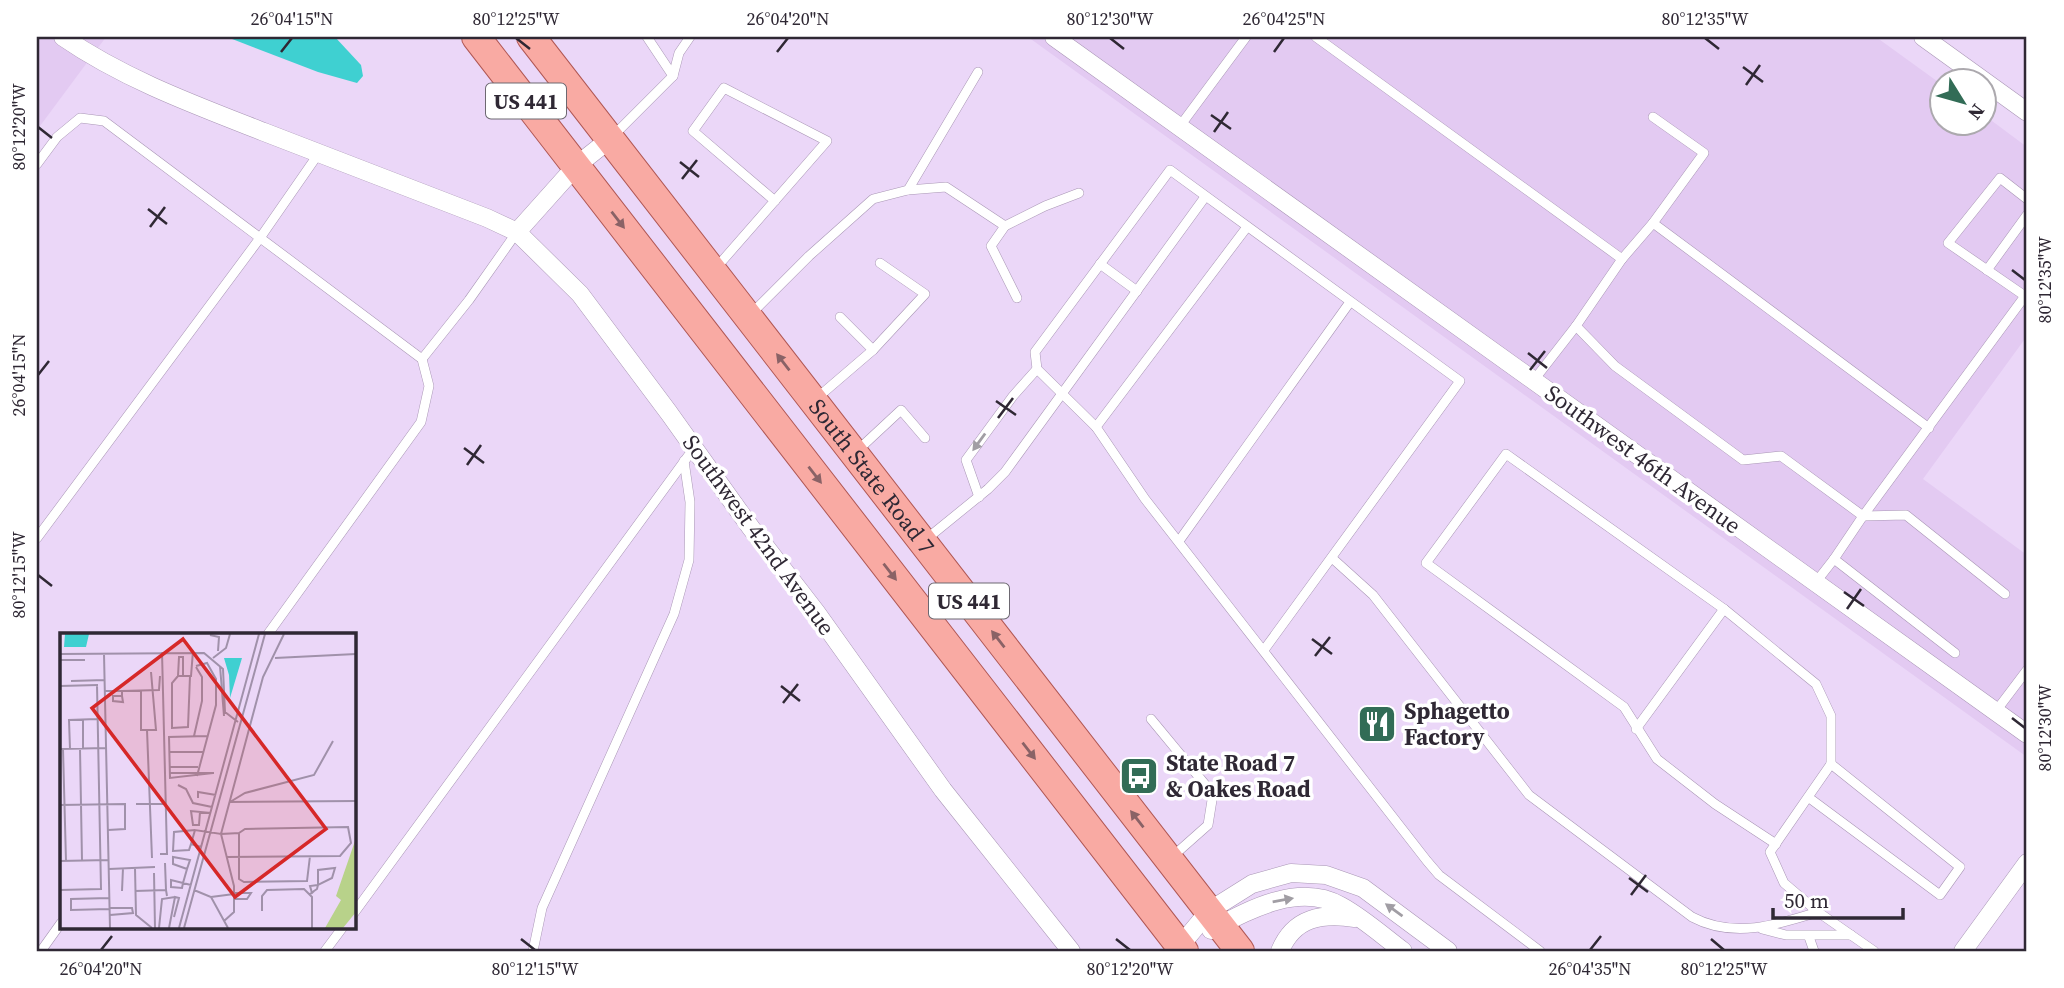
<svg xmlns="http://www.w3.org/2000/svg" width="2064" height="988" font-family="'Source Serif 4',serif">
	<rect width="100%" height="100%" fill="#ebd7f8"/>
	<!-- built -->
	<g fill="#e3caf2">
		<path d="M37,37H106L37,130Z"/>
		<path d="M1028,37H1876L1941,84V122H1983L1984,115L2027,147V336L1923,479L2027,555V757Z"/>
	</g>
	<!-- water -->
	<path fill="#3fd0d1" d="M227,37H335L361,65L363,76L357,83L318,72Z"/>
	<g fill="none" stroke-linecap="round" stroke-linejoin="round">
		<!-- lane casing -->
		<g stroke="#a996b5" stroke-width="10">
			<g id="lane">
				<path d="M1316,37L1622,259"/>
				<path d="M673,76L679,53L690,37"/>
				<path d="M1653,117L1704,153L1653,223"/>
				<path d="M1180,126L1246,37"/>
				<path d="M614,135L673,76L647,37"/>
				<path d="M37,164L57,137L80,118L104,121L422,359L469,300L517,232"/>
				<path d="M908,190L978,72"/>
				<path d="M2027,199L2000,178L1948,243L2025,296L2027,293"/>
				<path d="M1005,226L991,246L1017,298"/>
				<path d="M1100,264L1137,291"/>
				<path d="M716,268L827,141L724,88L693,131L775,201"/>
				<path d="M1987,270L2027,215"/>
				<path d="M752,313L809,256L873,199L908,190L946,187L1005,226L1045,206L1079,193"/>
				<path d="M840,317L873,350"/>
				<path d="M1534,380L1576,326"/>
				<path d="M817,398L873,350L925,294L880,263"/>
				<path d="M1096,427L1247,227"/>
				<path d="M1929,428L1653,223L1622,259L1576,326L1615,366L1743,460L1781,456L1863,516L1906,515L2005,594"/>
				<path d="M858,450L901,410L925,438"/>
				<path d="M979,497L966,460L1013,396L1037,369"/>
				<path d="M37,538L260,238L319,153"/>
				<path d="M924,541L988,489L1005,472L1205,197"/>
				<path d="M1179,541L1350,302"/>
				<path d="M1332,558L1373,595L1529,795L1692,917C1733,939 1777,925 1818,912"/>
				<path d="M1816,582L1834,559"/>
				<path d="M268,634L421,422L429,386L422,359"/>
				<path d="M1264,650L1460,381L1170,170L1035,352L1037,369L1096,427L1145,499L1427,861L1439,875L1540,951"/>
				<path d="M1955,653L1834,559L1863,516L2025,296"/>
				<path d="M1996,711L2027,670"/>
				<path d="M1151,719L1213,794L1208,825L1173,856"/>
				<path d="M1636,729L1724,609"/>
				<path d="M1808,797L1831,764L1960,867L1940,895L1808,797L1770,852L1784,883L1818,912L1874,951"/>
				<path d="M1776,844L1715,804L1657,759L1624,707L1426,563L1506,454L1724,609L1816,684L1831,716V764"/>
				<path d="M354,913L694,448"/>
				<path d="M1762,929L1786,935H1851"/>
				<path d="M1809,937L1814,951"/>
				<path d="M41,951L61,923"/>
				<path d="M325,951L343,927"/>
				<path d="M533,951L542,908L674,614L689,560L690,502L684,461"/>
			</g>
		</g>
		<!-- street casing -->
		<g stroke="#a996b5" stroke-width="19">
			<g id="street">
				<path d="M63,37C124,79 195,105 264,132C338,161 413,189 487,218L517,232"/>
				<path d="M1054,37L2027,734"/>
				<path d="M1923,37L2027,112"/>
				<path d="M610,139L576,166L517,232L580,294L669,413L751,528L816,612L943,790L1071,951"/>
				<path d="M1211,930C1249,910 1299,882 1341,906C1363,918 1383,936 1403,951"/>
				<path d="M1180,946L1209,911L1252,884L1291,873L1326,875L1363,888L1448,951"/>
				<path d="M1280,951C1294,917 1322,913 1355,918"/>
				<path d="M1963,951L2027,863"/>
			</g>
		</g>
		<!-- primary casing -->
		<g stroke="#b05754" stroke-width="30">
			<g id="primary">
				<path d="M476,37L1184,951"/>
				<path id="s1" d="M531,37L1240,951"/>
			</g>
		</g>
		<!-- lane -->
		<use href="#lane" stroke="#fff" stroke-width="9"/>
		<!-- street -->
		<use href="#street" stroke="#fff" stroke-width="18"/>
		<!-- primary -->
		<use href="#primary" stroke="#f9aaa3" stroke-width="28"/>
	</g>
	<!-- one-way arrows -->
	<defs><path id="oneway-solid" d="M-6-.8H1V-3.2L6.5 0L1 3.2V.8H-6Z" transform="scale(1.75)"/></defs>
	<g fill="#8a6266">
		<use href="#oneway-solid" transform="translate(618 220) rotate(52)"/>
		<use href="#oneway-solid" transform="translate(783 362) rotate(-128)"/>
		<use href="#oneway-solid" transform="translate(815 475) rotate(52)"/>
		<use href="#oneway-solid" transform="translate(890 572) rotate(52)"/>
		<use href="#oneway-solid" transform="translate(998 639) rotate(-128)"/>
		<use href="#oneway-solid" transform="translate(1029 751) rotate(52)"/>
		<use href="#oneway-solid" transform="translate(1137 819) rotate(-128)"/>
	</g>
	<g fill="#a19ea4">
		<use href="#oneway-solid" transform="translate(979 442) rotate(126)"/>
		<use href="#oneway-solid" transform="translate(1283 900) rotate(-10)"/>
		<use href="#oneway-solid" transform="translate(1394 910) rotate(-144)"/>
	</g>
	<!-- ticks -->
	<path fill="none" stroke="#2f2834" stroke-width="2.5" d="M516,38L530,49M1110,38L1124,49M1705,38L1719,49M281,52L292,38M777,52L788,38M1274,52L1284,38M1743,67L1763,82M1746,85L1760,65M1211,115L1231,129M38,127L52,138M1214,132L1228,112M680,162L699,177M682,179L697,160M148,209L167,224M150,227L165,207M2012,270L2025,280M1528,353L1547,368M1530,370L1545,351M38,375L49,361M996,401L1016,415M998,418L1013,398M464,448L484,463M467,465L481,445M38,575L52,586M1844,592L1864,606M1847,609L1861,589M1312,639L1332,654M1315,656L1330,637M781,686L800,701M783,703L798,684M2012,718L2025,728M1629,878L1648,892M1631,895L1646,875M521,939L535,950M1116,939L1130,950M1711,939L1724,950M101,950L112,936M1590,950L1601,936"/>
	<!-- icons -->
	<defs>
		<g id="restaurant-square" transform="scale(2.0125)"><rect x="-9" y="-9" width="18" height="18" rx="4" fill="#326c56" stroke="#fff"/><path d="M-5-6h1v4h1v-4h1v4h1v-4h1v5L-1.5 .5V6h-2V.5L-5-1ZM5-6V6H3V1.5H1.5Q1.5-4 5-6Z" fill="#fff"/></g>
		<g id="bus-square" transform="scale(2.0125)"><rect x="-9" y="-9" width="18" height="18" rx="4" fill="#326c56" stroke="#fff"/><path d="M-5-6H5V4H4V6H2V4H-2V6H-4V4H-5ZM-3.5-4V0h7V-4ZM-3.5 1.2v1.5H-2V1.2ZM2 1.2v1.5H3.5V1.2Z" fill="#fff"/></g>
	</defs>
	<g fill-rule="evenodd">
		<use href="#restaurant-square" x="1377" y="724"/>
		<use href="#bus-square" x="1139" y="776"/>
	</g>
	<g text-anchor="middle" dominant-baseline="central" stroke-width="7" stroke-linejoin="round" paint-order="stroke">
		<!-- shield labels -->
		<g fill="#fff" stroke="#6d6871" stroke-width="2">
			<rect x="486" y="83.5" width="80" height="35" rx="5"/>
			<rect x="929" y="583.5" width="80" height="35" rx="5"/>
		</g>
		<g font-size="21" font-weight="bold" fill="#2f2834">
			<text x="526" y="101">US 441</text>
			<text x="969" y="601">US 441</text>
		</g>
		<!-- street labels -->
		<g font-size="23" fill="#2f2834" stroke="#fff">
			<text transform="translate(1643 459) rotate(36)">Southwest 46th Avenue</text>
			<text stroke="none"><textPath href="#s1" startOffset="556">South State Road 7</textPath></text>
			<text transform="translate(759 535) rotate(54)">Southwest 42nd Avenue</text>
		</g>
		<!-- poi labels -->
		<g font-size="23" font-weight="bold" fill="#2f2834" stroke="#fff" text-anchor="start">
			<text x="1404" y="711">Sphagetto<tspan x="1404" dy="26">Factory</tspan></text>
			<text x="1166" y="763">State Road 7<tspan x="1166" dy="26">&amp; Oakes Road</tspan></text>
		</g>
	</g>
	<!-- overview -->
	<g transform="translate(60 633)">
		<rect width="296" height="296" fill="#ebd7f8"/>
		<path d="M296,205V279L283,295H265L281,267L276,263Z" fill="#b8d28a"/>
		<path d="M5,1H29L26,14H4ZM164,25H182L170,65L169,42Z" fill="#3fd0d1"/>
		<path fill="none" stroke="#a091aa" stroke-width="2" d="M150,2L159,4L158,18M0,21L144,20L163,36L165,79L178,89M44,21L50,295M153,25L166,15L170,1M215,25L296,21M0,27H25M136,33L147,30L156,46V72L137,143M160,33L164,83M118,43L112,50V95L128,94L130,43M123,43H118L119,24H123V43H131L133,18M11,48L45,47M0,53L38,52M45,58H62V63L63,69L53,68V63H62M62,58L99,57L100,43M81,58V97H96L91,39M23,87V116M87,97L92,225M134,103L142,68V44L136,34M147,103L109,104L110,145L153,140M0,116L46,115M3,116L6,228M10,116L9,87L37,86M20,116L22,227M109,119H143M110,134H138M110,140H154M118,152L126,156L133,170L152,174M138,165V159L156,162M169,169L296,168M170,169L185,160L254,142L273,108M76,171H106M0,172L65,171V196L48,197M140,179L139,192H133L131,178L151,180M135,197L114,199L113,218L129,217L131,211L141,214M131,211L135,197L161,201L203,44L224,1M100,221H107L102,19M167,224L280,223L291,210L288,194L185,196L179,200M0,228L48,227M105,230L106,257M75,235L76,282L92,295M275,235L272,245L258,252V237ZM49,236L95,234M127,236L113,231V224L130,227L127,236L123,250L122,255L111,254V247L131,252M94,240L95,295M0,257L41,256L37,52M134,257L151,264L168,295M62,258L63,235M75,258L106,257L107,263M174,260H191L187,266H174M250,261L252,260L254,258L257,256L258,252L250,253L252,260M151,264L174,261M49,265L11,266V277L49,276M202,278V263L207,257L244,256L252,264V295M50,282L73,280L72,275H50M164,288L174,279V253L161,201L179,200V246L184,249L247,248L250,223M99,295L102,266L115,264M109,295L115,264L119,265L114,284M119,295L199,1M124,295L205,1"/>
		<path fill="#d62828" fill-opacity="0.15" stroke="#d62828" stroke-width="3.5" d="M123,6L266,196L175,264L32,75Z"/>
		<rect width="296" height="296" fill="none" stroke="#2f2834" stroke-width="3.5"/>
	</g>
	<!-- border -->
	<rect width="2064" height="988" fill="none" stroke="#ffffff" stroke-width="77"/>
	<!-- north arrow -->
	<g transform="translate(1963 102) rotate(127)"><circle r="33" fill="#ffffff" stroke="#aca9ae" stroke-width="2"/>
	<path d="M0-5L12 26L0 18L-12 26Z" fill="#326c56"/>
	<text y="-10" font-size="19" font-weight="bold" text-anchor="middle" fill="#2f2834">N</text>
	</g>
	<!-- scale -->
	<path d="M1773 908v10h130v-10" fill="none" stroke="#2f2834" stroke-width="3.5"/>
	<text x="1784" y="908" font-size="21" fill="#2f2834" stroke="#ffffff" stroke-width="5" paint-order="stroke">50 m</text>
	<rect x="38" y="38" width="1987" height="912" fill="none" stroke="#2f2834" stroke-width="2.5"/>
	<g font-size="18" text-anchor="middle" fill="#2f2834">
		<text x="292" y="25">26°04'15"N</text>
		<text x="516" y="25">80°12'25"W</text>
		<text x="788" y="25">26°04'20"N</text>
		<text x="1110" y="25">80°12'30"W</text>
		<text x="1284" y="25">26°04'25"N</text>
		<text x="1705" y="25">80°12'35"W</text>
		<text transform="translate(19 127) rotate(-90)" y="6">80°12'20"W</text>
		<text transform="translate(2045 280) rotate(-90)" y="6">80°12'35"W</text>
		<text transform="translate(19 375) rotate(-90)" y="6">26°04'15"N</text>
		<text transform="translate(19 575) rotate(-90)" y="6">80°12'15"W</text>
		<text transform="translate(2045 728) rotate(-90)" y="6">80°12'30"W</text>
		<text x="101" y="975">26°04'20"N</text>
		<text x="535" y="975">80°12'15"W</text>
		<text x="1130" y="975">80°12'20"W</text>
		<text x="1590" y="975">26°04'35"N</text>
		<text x="1724" y="975">80°12'25"W</text>
	</g>
</svg>
